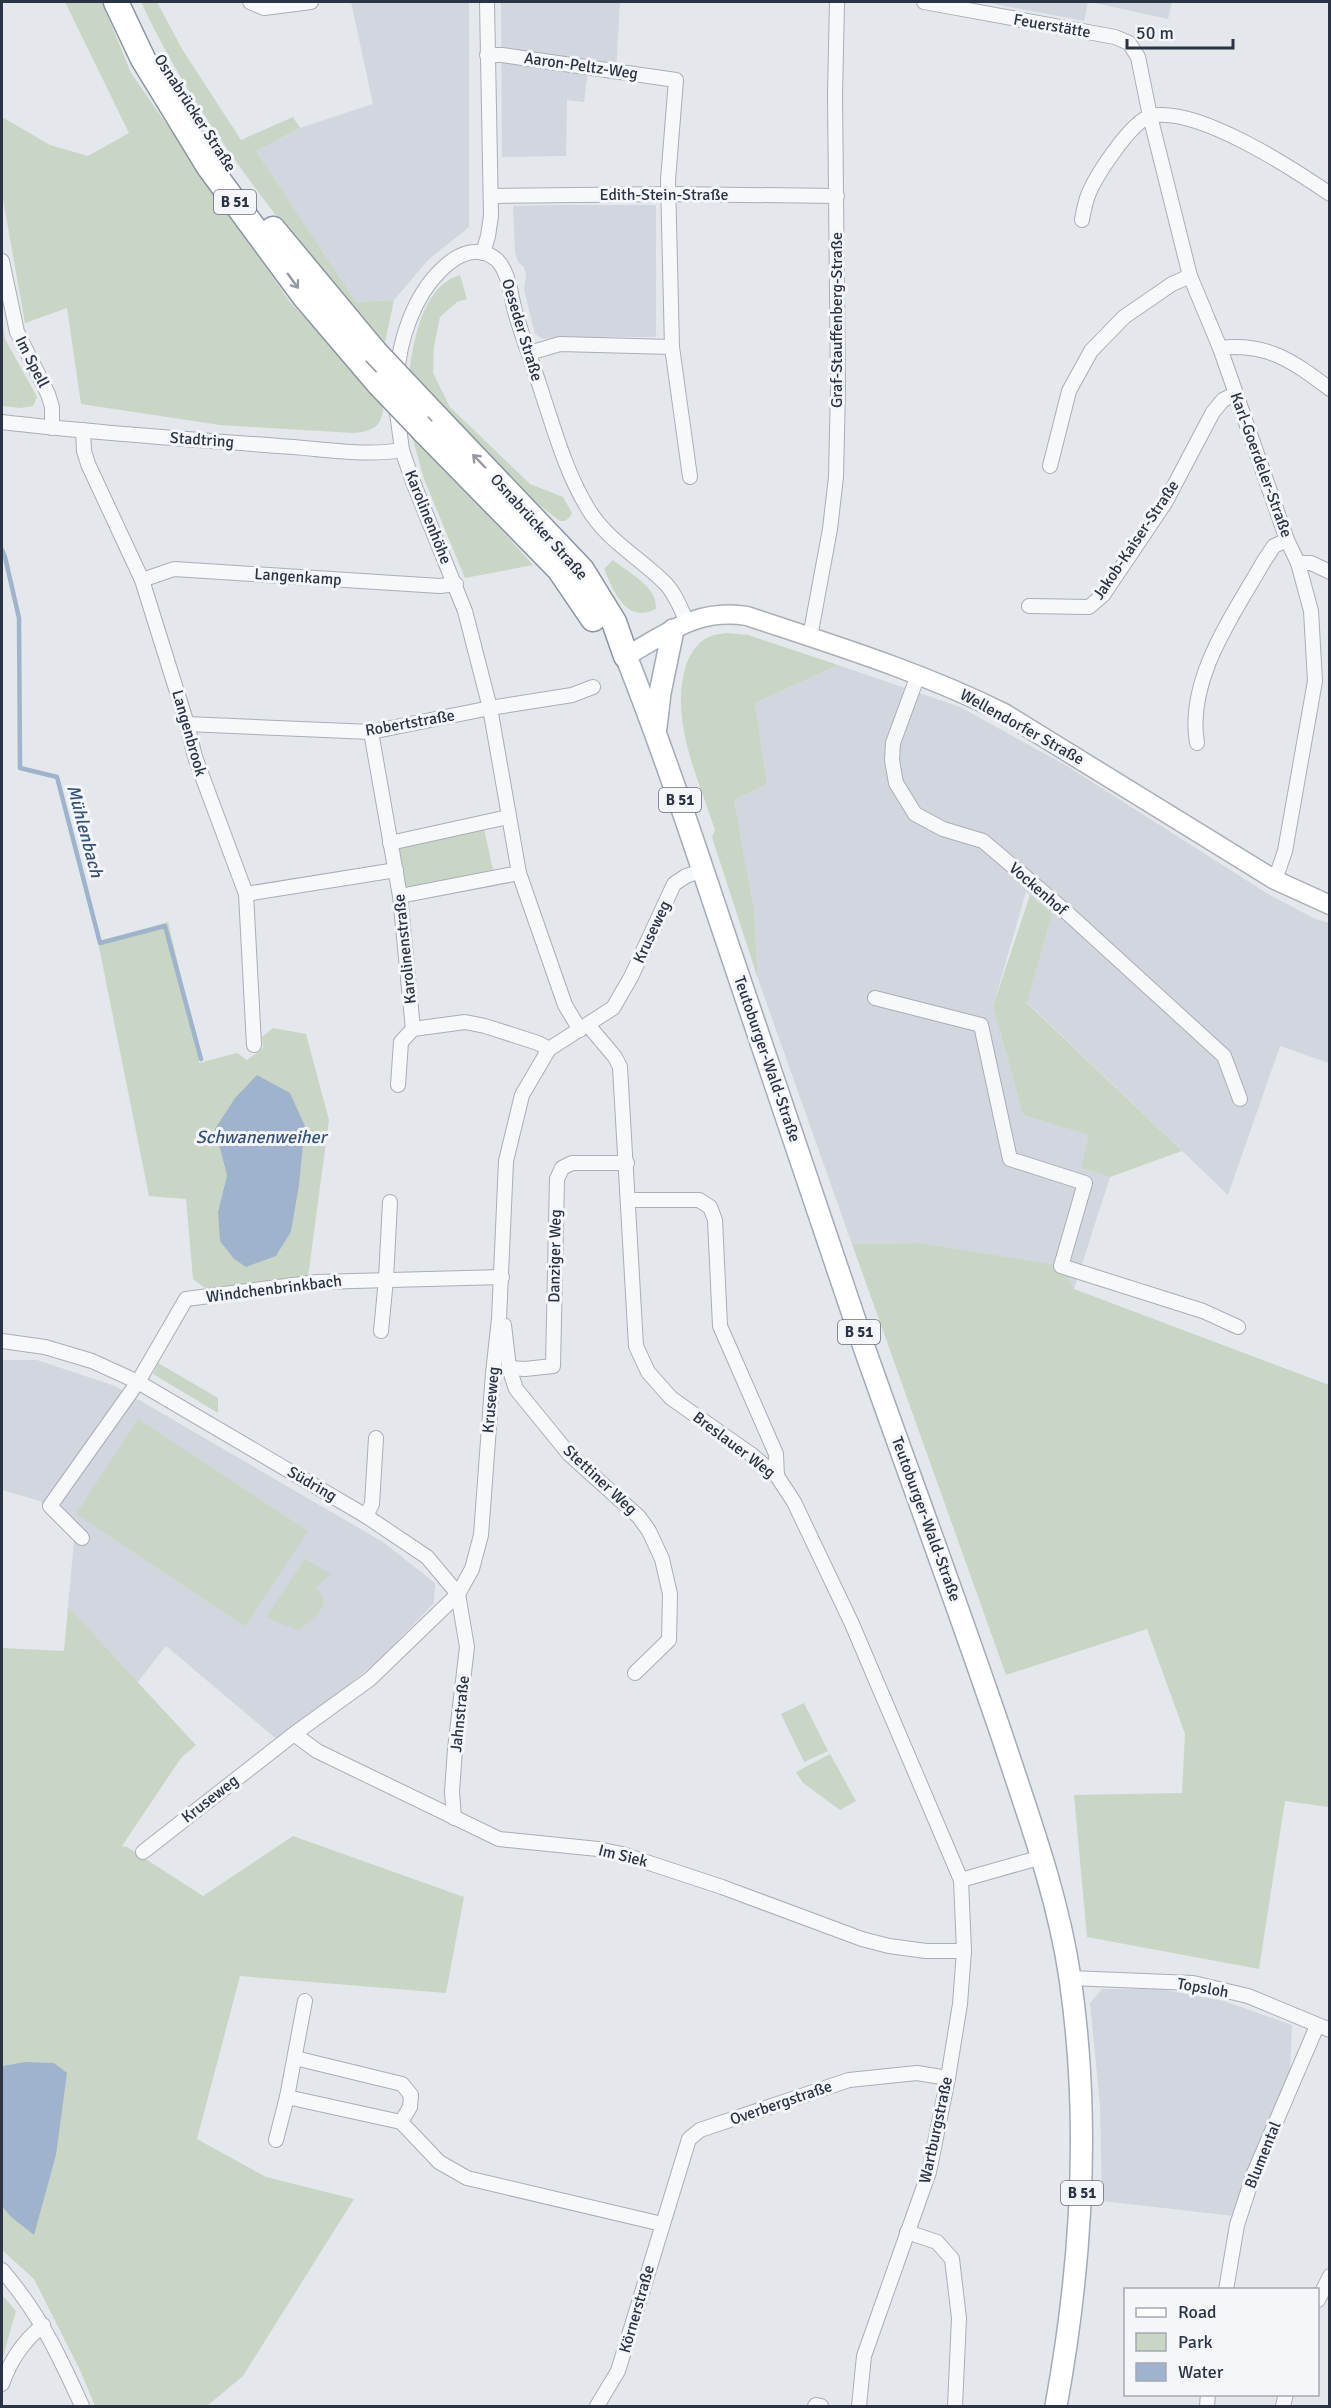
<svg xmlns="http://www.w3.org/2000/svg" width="1331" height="2408" font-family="Signika,sans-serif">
	<rect width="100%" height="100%" fill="#e4e7ec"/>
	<!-- built -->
	<g fill="#d2d6de">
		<path d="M351,2H469V227L428,260L394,300L356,302L256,151L300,128L373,104Z"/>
		<path d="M501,2H620L616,74L588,70L584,102L567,100L566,156L502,157Z"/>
		<path d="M984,2H1088L1084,21Z"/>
		<path d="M1090,2H1172L1168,19Z"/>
		<path d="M554,205H656V337H561L543,339L535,334L524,289L526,276L524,267L518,262L515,253L513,206Z"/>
		<path d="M838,665L960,707L1067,766L1268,894L1315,919L1329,923V1063L1280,1046L1228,1195L1027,1002L1052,914L1026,892L993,1006L1023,1115L1090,1135L1081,1168L1110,1177L1074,1289L919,1243L852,1244L758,979L754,909L734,800L767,784L755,703Z"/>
		<path d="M2,1360H37L115,1386L383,1542L435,1583L434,1603L379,1660L279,1741L166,1646L137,1683L68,1607L74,1540L40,1501L2,1490Z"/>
		<path d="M1102,1989H1160L1224,2001L1292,2025L1290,2072L1249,2171L1234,2216L1102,2201L1100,2106L1090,2003Z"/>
	</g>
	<!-- green -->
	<g fill="#c9d6c5" fill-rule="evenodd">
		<path d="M65,2H102L131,73L290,302L383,402C384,426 374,431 353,433L220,425L81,404L67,308L25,323L2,194V117L50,145L88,156L129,133Z"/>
		<path d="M141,2H157L182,49L241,140L293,117L300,128L256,151L356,302L394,300L384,347C294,240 200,129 141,2Z"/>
		<path d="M460,275L467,299L457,302L440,317L434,347L433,373L450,407L530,484L563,497L572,513L570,517L565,521H560L535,502L409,376C413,343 422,286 460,275Z"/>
		<path d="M2,318L5,339L37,397L33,406L21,408L2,406Z"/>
		<path d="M410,429L533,565L465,578L424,479Z"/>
		<path d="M613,560C629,573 658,587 656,609C626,624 614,592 604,569Z"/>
		<path d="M727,633L748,635L838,665L755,703L767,784L734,800L754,909L758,979L712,837L715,830C698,777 667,716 688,660C692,651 699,641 709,637C714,634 721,634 727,633Z"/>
		<path d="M484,829L493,870L405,889L397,848Z"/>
		<path d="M1030,895L1052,914L1027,1003L1182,1151L1110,1177L1081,1168L1089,1135L1023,1115L993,1006Z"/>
		<path d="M168,922L199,1051V1063L237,1053L247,1060L263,1048L262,1037L273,1028L306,1034L329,1120L308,1277L209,1291L193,1279L186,1199L149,1196L98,942ZM305,1126L299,1186L291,1232L276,1256L218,1212L227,1175Z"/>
		<path d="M919,1243L1061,1266L1074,1289L1329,1385V1807L1285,1801L1259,1969L1087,1937L1074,1795L1182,1793L1185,1734L1147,1629L1006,1675L852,1244Z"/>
		<path d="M158,1363L218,1398V1413L153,1374Z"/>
		<path d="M138,1419L308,1531L245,1626L76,1514Z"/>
		<path d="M305,1559L331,1574L315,1588L321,1594L324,1605L316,1616L299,1630C287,1625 278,1624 267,1616Z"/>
		<path d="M68,1607L196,1745L181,1758L122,1846L127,1847L203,1896L293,1836L464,1897L446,1993L240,1976L197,2139L266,2177L354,2199L243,2376L207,2406H95L80,2370L34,2279L2,2250V2206L10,2216L46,2189L56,2155L24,2062L2,2066V1648L64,1651Z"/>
		<path d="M804,1703L828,1751L804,1762L781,1714Z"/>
		<path d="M830,1754L856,1801L840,1810L803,1783L796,1772Z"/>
		<path d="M2,2295L16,2311L2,2360Z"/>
	</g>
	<!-- water -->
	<g fill="#9fb4cc">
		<path d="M257,1075L290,1093L305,1126L299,1186L291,1232L276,1256L246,1267L234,1259L220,1241L218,1212L227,1175L215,1129L235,1098Z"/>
		<path d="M24,2062L54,2063L67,2073L56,2155L34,2235L10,2216L2,2206V2066Z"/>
	</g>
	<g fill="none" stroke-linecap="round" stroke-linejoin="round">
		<!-- stream -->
		<path stroke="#9fb4cc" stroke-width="4.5" d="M2,550L5,557L19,618L20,768L57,777L100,943L165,926L201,1059"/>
		<!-- street casing -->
		<g stroke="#a9aeb7" stroke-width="16">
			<g id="street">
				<path d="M250,2L264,8L311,2"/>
				<path d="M924,2L1115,37L1129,43L1138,57L1150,116L1190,276L1220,348L1287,540L1298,563L1311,611L1315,681L1285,851L1275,880"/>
				<path d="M487,55H502L676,80L668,180L672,347L690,477"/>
				<path d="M491,196L669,194L837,196"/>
				<path d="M1082,220C1083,213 1085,205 1087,198C1094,178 1131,121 1151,116C1197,106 1292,168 1330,194"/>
				<path d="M483,253L488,236L491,216L487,2"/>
				<path d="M2,261L17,332L48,394L52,407V428"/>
				<path d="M1220,348C1267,342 1294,362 1330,389"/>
				<path d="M529,353L560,344L672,347"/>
				<path d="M397,377C399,340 414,296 441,270C456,255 478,243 497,260C510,273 511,299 516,315C524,342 534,367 542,393C555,432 566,472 587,507C606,540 639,557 665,583C675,593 681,609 687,622"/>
				<path d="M396,405L402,450L413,482L465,611L490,708L519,873L565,1005L580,1030"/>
				<path d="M2,422C94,433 187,439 279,446C318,448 365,457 402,450"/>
				<path d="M83,430L84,451L88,464L142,580L187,724L195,757L246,894L254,1045"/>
				<path d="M1050,466L1069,391L1091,351L1124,317L1172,284L1190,276"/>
				<path d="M1298,563H1311L1330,572"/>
				<path d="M142,580L174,569L440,586L456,584"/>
				<path d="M1029,606L1089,607L1103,595L1165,503L1213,412L1223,400L1235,394"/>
				<path d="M810,637L830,529L836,477L838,388L835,95L837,2"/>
				<path d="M918,675L893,743L892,760L896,783L915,814L943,829L983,841L1063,909L1224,1056L1240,1099"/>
				<path d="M187,724L371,732L490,708L572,695L593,687"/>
				<path d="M371,732L400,896L413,1029"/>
				<path d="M1197,743C1186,679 1234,614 1264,561L1274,546L1287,540"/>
				<path d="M390,843L508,817"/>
				<path d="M246,894L396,870"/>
				<path d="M400,896L519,873"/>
				<path d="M875,998L981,1025L1010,1159L1085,1183L1061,1266L1203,1311L1238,1327"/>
				<path d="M588,1025L615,1057L620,1067L636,1346L648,1372L671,1398L752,1455L777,1476L794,1502L852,1624L961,1880L1042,1857"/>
				<path d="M398,1085L401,1042L413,1029L465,1022L485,1026L538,1043L549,1049"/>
				<path d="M629,1200H699L710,1207L715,1220L720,1326L776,1454L777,1476"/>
				<path d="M504,1325L509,1368L516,1389L569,1454L639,1517L649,1531L662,1559L670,1594L669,1640L635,1673"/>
				<path d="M381,1331L386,1279L390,1202"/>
				<path d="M2,1341L45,1347L92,1361L138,1382L366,1516L427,1557L458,1594L467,1647L455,1749L452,1792L454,1818"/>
				<path d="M509,1368L525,1369L553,1366L557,1179L562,1168L572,1163H627"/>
				<path d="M366,1516L372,1504L376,1438"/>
				<path d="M82,1538L50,1506L138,1382L186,1299L317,1282L502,1277"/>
				<path d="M294,1734L317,1751L499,1839L598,1849L622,1854L722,1887L862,1939L889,1946L926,1951H964"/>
				<path d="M143,1852L294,1734L370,1679L458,1594L472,1569L481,1535L493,1373L499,1319L506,1161L522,1095L549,1049L613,1008L631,977L674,884L686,876L703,870"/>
				<path d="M1070,1978L1193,1983L1248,1996L1330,2030"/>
				<path d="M295,2058L402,2084L411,2095L410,2107L401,2122"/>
				<path d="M287,2097L401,2122L439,2162L467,2178L662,2224"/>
				<path d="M276,2140L287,2097L305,2001"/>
				<path d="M907,2232L937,2242L952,2259L959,2318L955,2406"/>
				<path d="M2,2270C39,2313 59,2355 82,2406"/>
				<path d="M1226,2290L1237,2225L1254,2173L1317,2026"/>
				<path d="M1318,2300L1330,2276"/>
				<path d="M2,2384C11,2359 23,2342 43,2325"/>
				<path d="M597,2406L618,2371L689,2139L700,2130L849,2080L917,2073L948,2078"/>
				<path d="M815,2406L816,2405L821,2406"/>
				<path d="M859,2406L864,2356L929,2172L948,2078L960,2004L964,1951L961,1880"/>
				<path d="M1207,2406L1208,2394"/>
				<path d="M1283,2406L1286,2394"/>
			</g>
		</g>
		<!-- secondary casing -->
		<g stroke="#a9aeb7" stroke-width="21">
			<path id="secondary" d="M626,656C668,633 697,608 747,616C834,645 922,672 1004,713L1275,880L1330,905"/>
		</g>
		<!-- primary casing -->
		<g stroke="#a3abb8" stroke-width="24">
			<g id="primary">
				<path d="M626,656C662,747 693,840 724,933C770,1072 817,1211 865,1350C911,1480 959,1609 1003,1739C1029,1818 1058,1896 1070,1978C1091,2121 1082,2264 1056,2406"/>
				<path d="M656,727L660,693L673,630"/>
			</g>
		</g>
		<!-- highway casing -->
		<g stroke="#8b94a3" stroke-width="27">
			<g id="highway">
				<path d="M116,2L143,59L209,167L304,296L379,384"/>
				<path d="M273,229L375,352"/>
				<path d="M425,405L582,570L614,622L626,656"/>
				<path d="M423,430L559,569L593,619"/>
			</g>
		</g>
		<!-- street -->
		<use href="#street" stroke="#f7f8fa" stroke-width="14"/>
		<!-- secondary -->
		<use href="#secondary" stroke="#fff" stroke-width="18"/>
		<!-- primary -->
		<use href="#primary" stroke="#fff" stroke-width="21"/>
		<!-- highway -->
		<use href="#highway" stroke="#fff" stroke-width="24"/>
		<!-- highway-bridge casing -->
		<g stroke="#8b94a3" stroke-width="27" stroke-linecap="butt">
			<g id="highway-bridge">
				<path d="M375,352L425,405"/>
				<path d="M379,384L423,430"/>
			</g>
		</g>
		<!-- highway-bridge -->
		<use href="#highway-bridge" stroke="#fff" stroke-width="24"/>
	</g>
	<!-- one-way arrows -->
	<defs><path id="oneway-shaft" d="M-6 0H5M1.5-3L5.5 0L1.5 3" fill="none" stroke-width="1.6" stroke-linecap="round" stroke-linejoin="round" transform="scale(1.5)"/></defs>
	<g stroke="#959aa2">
		<use href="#oneway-shaft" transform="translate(293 281) rotate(54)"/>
		<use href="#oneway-shaft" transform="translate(479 461) rotate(-134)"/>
	</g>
	<g text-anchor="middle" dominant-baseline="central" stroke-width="6" stroke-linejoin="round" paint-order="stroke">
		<!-- shield labels -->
		<g fill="#f4f6f9" stroke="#676e7b" stroke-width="1.5">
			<rect x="214" y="190" width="42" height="24" rx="4.5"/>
			<rect x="659" y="788" width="42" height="24" rx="4.5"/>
			<rect x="838" y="1320" width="42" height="24" rx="4.5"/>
			<rect x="1061" y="2181" width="42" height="24" rx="4.5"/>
		</g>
		<g font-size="15" font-weight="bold" fill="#2b3445">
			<text x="235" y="202">B 51</text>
			<text x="680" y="800">B 51</text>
			<text x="859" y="1332">B 51</text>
			<text x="1082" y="2193">B 51</text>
		</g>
		<!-- street labels -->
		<g font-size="16" fill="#2b3445" stroke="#f4f6f9">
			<text transform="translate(1052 26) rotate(10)">Feuerstätte</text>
			<text transform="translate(581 66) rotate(8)">Aaron-Peltz-Weg</text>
			<text transform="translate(195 113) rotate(57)">Osnabrücker Straße</text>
			<text x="664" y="195">Edith-Stein-Straße</text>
			<text transform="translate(837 320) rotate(-90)">Graf-Stauffenberg-Straße</text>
			<text transform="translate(522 330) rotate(73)">Oeseder Straße</text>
			<text transform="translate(32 362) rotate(63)">Im Spell</text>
			<text transform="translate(202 440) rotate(4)">Stadtring</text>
			<text transform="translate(1261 465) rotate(70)">Karl-Goerdeler-Straße</text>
			<text transform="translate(428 517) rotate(68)">Karolinenhöhe</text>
			<text transform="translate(539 527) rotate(48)">Osnabrücker Straße</text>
			<text transform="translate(1136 540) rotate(-56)">Jakob-Kaiser-Straße</text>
			<text transform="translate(298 577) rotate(4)">Langenkamp</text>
			<text transform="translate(410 723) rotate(-10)">Robertstraße</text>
			<text transform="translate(1022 727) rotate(29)">Wellendorfer Straße</text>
			<text transform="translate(189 733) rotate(74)">Langenbrook</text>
			<text transform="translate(1038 889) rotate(41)">Vockenhof</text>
			<text transform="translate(652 932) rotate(-65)">Kruseweg</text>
			<text transform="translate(405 949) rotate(-96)">Karolinenstraße</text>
			<text transform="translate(767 1059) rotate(71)">Teutoburger-Wald-Straße</text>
			<text transform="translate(555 1256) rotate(-89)">Danziger Weg</text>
			<text transform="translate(274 1289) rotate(-7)">Windchenbrinkbach</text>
			<text transform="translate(491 1400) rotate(-85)">Kruseweg</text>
			<text transform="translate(734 1445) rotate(37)">Breslauer Weg</text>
			<text transform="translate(600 1480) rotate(43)">Stettiner Weg</text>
			<text transform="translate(312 1484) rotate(30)">Südring</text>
			<text transform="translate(926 1519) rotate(70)">Teutoburger-Wald-Straße</text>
			<text transform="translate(460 1714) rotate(-84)">Jahnstraße</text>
			<text transform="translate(210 1799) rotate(-38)">Kruseweg</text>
			<text transform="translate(623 1856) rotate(14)">Im Siek</text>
			<text transform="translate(1203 1988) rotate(10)">Topsloh</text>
			<text transform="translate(781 2103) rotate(-19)">Overbergstraße</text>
			<text transform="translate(936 2130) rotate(-78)">Wartburgstraße</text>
			<text transform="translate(1263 2155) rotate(-68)">Blumental</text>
			<text transform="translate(637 2309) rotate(-74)">Körnerstraße</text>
		</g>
		<!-- water labels -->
		<g font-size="18" font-style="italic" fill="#34527a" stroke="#f4f6f9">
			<text transform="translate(85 831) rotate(75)">Mühlenbach</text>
			<text x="261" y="1137">Schwanenweiher</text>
		</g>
	</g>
	<!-- border -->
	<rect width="1331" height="2408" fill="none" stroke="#2b3445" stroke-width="6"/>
	<!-- legend -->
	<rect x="1124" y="2288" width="195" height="108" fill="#f4f6f9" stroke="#a4a8b1" stroke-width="1.5"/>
	<rect x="1136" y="2308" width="30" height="9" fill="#ffffff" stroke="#a4a8b1" stroke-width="1.5"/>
	<text x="1178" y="2318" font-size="18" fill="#2b3445">Road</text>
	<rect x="1136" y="2333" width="30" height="18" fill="#c9d6c5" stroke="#a4a8b1" stroke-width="1.5"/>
	<text x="1178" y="2348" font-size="18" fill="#2b3445">Park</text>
	<rect x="1136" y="2363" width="30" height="18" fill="#9fb4cc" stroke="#a4a8b1" stroke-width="1.5"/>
	<text x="1178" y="2378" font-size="18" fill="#2b3445">Water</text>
	<!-- scale -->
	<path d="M1127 39v9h106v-9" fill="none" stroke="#2b3445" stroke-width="3"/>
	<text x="1136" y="39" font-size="18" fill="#2b3445" stroke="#f4f6f9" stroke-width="4.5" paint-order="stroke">50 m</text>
</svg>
